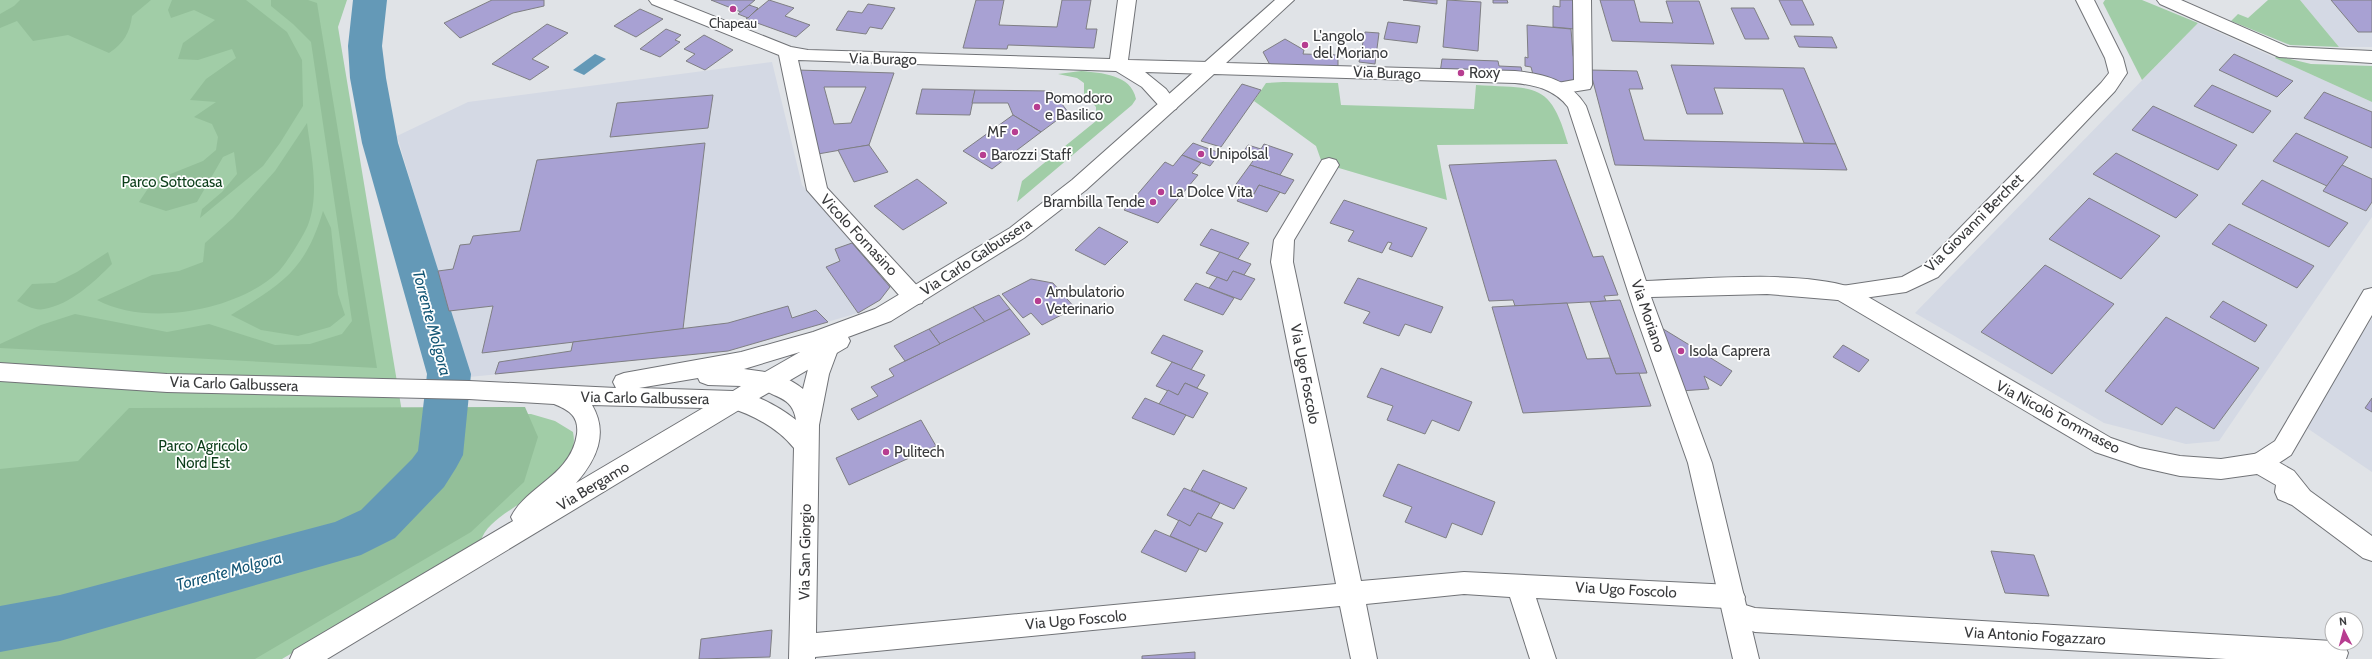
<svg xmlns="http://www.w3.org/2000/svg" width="2372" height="659" font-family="Cabin,sans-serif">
	<rect width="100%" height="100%" fill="#e0e3e7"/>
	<!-- built -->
	<g fill="#d4d9e4">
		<path d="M2300,0H2372V47H2339Z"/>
		<path d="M2198,23L2372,102V217L2219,441L2186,444L2104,423L1915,313Z"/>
		<path d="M772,62L802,185L890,287L880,300L858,313L728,351L469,377L397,136L468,102Z"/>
		<path d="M2372,319V472L2301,424Z"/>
	</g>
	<!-- green -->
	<g fill="#a1cda7">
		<path d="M0,0H347L338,27L402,412L531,414L555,421L573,432C584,488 490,505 481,541L282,659H0Z"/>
		<path d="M2105,0H2142L2198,23L2142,80L2103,3Z"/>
		<path d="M2268,0H2300L2339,47L2290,45L2231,21L2238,14L2248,18Z"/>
		<path d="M2277,56L2311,64L2372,66V102L2275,58Z"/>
		<path d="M1081,71C1101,73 1131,74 1136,99L1132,105L1017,202L1022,181L1096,121V107L1084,94V83L1077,78L1058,74Z"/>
		<path d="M1283,82L1338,83L1341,105L1474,109L1476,85C1535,89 1550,80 1568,144L1437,145L1447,200L1322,163L1316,146L1254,101L1266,83Z"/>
	</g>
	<!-- forest -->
	<g fill="#93bf99">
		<path d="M20,0H151L132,16C130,33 123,44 109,53L68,35L33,41L17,21L0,28V14L14,6Z"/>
		<path d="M172,0H246L287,32L302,60L303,106L280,143L263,166L200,218L202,209L222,192L237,174L234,152L223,157L197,202L166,211L139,202L153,181L203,161L216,150L218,137L212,124L194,117L216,102L190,100L206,79L236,58L232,49L198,60L178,59L183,43L215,20L194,10L171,18L168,10Z"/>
		<path d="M271,0H308L317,3L377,368L0,348V344L41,325L75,314L167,332L209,324L275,345L310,344L342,334L352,321L311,42L293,24L271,6Z"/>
		<path d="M307,123C311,155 320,193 308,225C304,235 285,266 277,273C236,311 147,327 97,300L152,275L179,271L203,262L205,243L233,218L275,171Z"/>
		<path d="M323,211L331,228L338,294L345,315L330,327L298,336L261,330L231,315C282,284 305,271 323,211Z"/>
		<path d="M108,252L112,264C95,281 70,305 44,309C35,311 25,305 17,301L32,284L55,283L77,272Z"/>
		<path d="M525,407L538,437L524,482L471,532L255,659H0V469L78,461L129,408Z"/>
	</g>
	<!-- water -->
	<path fill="#6499b7" d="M595,54L606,59L584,75L573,70Z"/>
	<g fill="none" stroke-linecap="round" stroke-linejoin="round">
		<!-- river -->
		<path fill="#6499b7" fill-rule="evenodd" d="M353,0H387L382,46L386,78L398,143L471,374L463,455L456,468L444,487L395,538L361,555L60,641L0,652V606L60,595L335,522L361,510L412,459L418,451L427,374L362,143L350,78L348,46Z"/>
	</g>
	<!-- building -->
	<g fill="#a8a1d3" stroke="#7f7f83" fill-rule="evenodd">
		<path d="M492,0H544V6L513,13L460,38L444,23Z"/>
		<path d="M711,0H755L741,12Z"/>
		<path d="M769,0L794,8L785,16L810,25L796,37L746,19Z"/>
		<path d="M976,0H1004L999,25L1057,27L1062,0H1091L1086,29H1097L1094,48L1008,45L1007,49L963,48Z"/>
		<path d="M1403,0H1437V4Z"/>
		<path d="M1447,0L1481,2L1478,51L1443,47Z"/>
		<path d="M1493,0H1507L1508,3H1493Z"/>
		<path d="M1560,0H1575V29L1553,27V6L1560,7Z"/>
		<path d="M1600,0H1634L1640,22L1673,23L1666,1H1699L1714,44L1612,41Z"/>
		<path d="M1779,0H1802L1814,25H1791Z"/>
		<path d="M2331,0H2372V32H2358Z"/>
		<path d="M868,4L895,8L882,29L870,27L866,34L836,30L848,11L862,13Z"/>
		<path d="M749,5L758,8L748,18L738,14Z"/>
		<path d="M1731,8H1754L1769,39H1745Z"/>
		<path d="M640,9L663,19L636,37L614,26Z"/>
		<path d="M1388,22L1420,26L1417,43L1384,39Z"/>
		<path d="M547,24L568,33L532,59L549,67L530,80L492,64Z"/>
		<path d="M1527,25L1571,29L1573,55L1580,84L1535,82L1531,67L1525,66V57L1528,58Z"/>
		<path d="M666,29L681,35L675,40L680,42L660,57L640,49Z"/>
		<path d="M1365,32L1379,33L1375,64L1359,62Z"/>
		<path d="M704,35L733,50L705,70L686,61L695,54L684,49Z"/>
		<path d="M1794,36L1832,37L1837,48L1799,47Z"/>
		<path d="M1285,39L1304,50L1303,54L1338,55V67L1270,65L1263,52Z"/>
		<path d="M2234,54L2293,81L2277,97L2219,70Z"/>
		<path d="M1442,59L1498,61L1499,66L1521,67L1523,76L1440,73Z"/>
		<path d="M1671,65L1804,68L1836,144L1804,143L1783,89L1714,88L1723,114H1687Z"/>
		<path d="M797,70L894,73L869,145L818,154ZM824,87H866L851,123L834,124Z"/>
		<path d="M1590,70L1637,71L1643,89H1629L1644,140L1836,144L1847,170L1615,165Z"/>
		<path d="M1242,84L1261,90L1221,147L1201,141Z"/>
		<path d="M2212,85L2271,111L2253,133L2194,106Z"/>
		<path d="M922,89L975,90L970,115L916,114Z"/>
		<path d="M975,90L1052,91L1068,112L1041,132L1013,115L1008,103H972Z"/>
		<path d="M2324,92L2372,112V148L2304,118Z"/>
		<path d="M713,95L708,128L610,137L617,103Z"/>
		<path d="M2153,106L2237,145L2218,170L2132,130Z"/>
		<path d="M1013,115L1041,132L992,169L963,151Z"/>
		<path d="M2296,133L2348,157L2327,186L2273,161Z"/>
		<path d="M705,143L683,329L482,353L493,306L449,311L438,271L453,269L460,245L470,244L473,236L520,231L537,160Z"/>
		<path d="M1193,143L1220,153L1210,166L1182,155Z"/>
		<path d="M1264,144L1293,154L1280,175L1250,165L1255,158L1242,154L1248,145L1261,149Z"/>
		<path d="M869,145L888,172L854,182L838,150Z"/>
		<path d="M2116,153L2198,195L2176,218L2093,174Z"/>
		<path d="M1182,155L1201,163L1192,173L1198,175L1158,223L1124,210L1165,162L1173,166Z"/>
		<path d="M1556,160L1593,257L1603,256L1618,295L1604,296L1606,301L1515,306L1513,300L1489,301L1449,165Z"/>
		<path d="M1250,165L1280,175L1294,180L1285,194L1259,185L1254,194L1234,187Z"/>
		<path d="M2342,165L2372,179V202L2366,211L2323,191Z"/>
		<path d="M917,179L947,203L903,230L874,206Z"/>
		<path d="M2262,180L2348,223L2329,247L2242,204Z"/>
		<path d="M1259,185L1280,192L1267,212L1237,201L1244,191L1254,194Z"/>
		<path d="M2089,198L2160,236L2121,279L2049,239Z"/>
		<path d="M1344,200L1427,228L1412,257L1389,249L1392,243L1388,242L1382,253L1348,241L1354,231L1330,223Z"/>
		<path d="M2229,224L2314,266L2297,288L2212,244Z"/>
		<path d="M1099,227L1128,242L1105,265L1075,250Z"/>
		<path d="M1211,229L1249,243L1238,259L1200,245Z"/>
		<path d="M852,243L890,287L880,300L858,313L826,267L840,261L835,249Z"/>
		<path d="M1220,252L1238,259L1251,264L1244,275L1233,271L1227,281L1206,273Z"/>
		<path d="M2045,265L2114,304L2052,374L1981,332Z"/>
		<path d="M1233,271L1255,279L1241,300L1209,288L1217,277L1227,281Z"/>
		<path d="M1358,278L1443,307L1431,333L1405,324L1399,336L1363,323L1370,312L1344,303Z"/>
		<path d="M1031,279L1053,283L1075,308L1042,325L1031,313L1023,318L1002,294Z"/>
		<path d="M1196,283L1234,298L1223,315L1184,300Z"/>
		<path d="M999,295L1010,309L985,322L973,307Z"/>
		<path d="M1620,300L1647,373L1616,374L1590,302Z"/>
		<path d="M2223,301L2267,325L2255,342L2210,317Z"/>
		<path d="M1567,303L1587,359L1610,358L1616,374L1639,373L1651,406L1523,413L1492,307Z"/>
		<path d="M788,306L792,318L816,310L828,322L728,351L495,374L499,362L571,351L573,342L728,323Z"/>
		<path d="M973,307L985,322L940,344L929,329Z"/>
		<path d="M1010,309L1030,334L858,420L851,409L878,396L871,387L894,376L889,369Z"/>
		<path d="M2166,317L2259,368L2214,429L2176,407L2162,425L2105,391Z"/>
		<path d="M1660,327L1732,371L1721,386L1704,376L1709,389L1680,391Z"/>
		<path d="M929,329L940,344L905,361L894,346Z"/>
		<path d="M1163,335L1203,351L1191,370L1151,353Z"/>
		<path d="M1843,345L1869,360L1859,372L1833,357Z"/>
		<path d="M1172,362L1205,375L1197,388L1185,383L1178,395L1156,386Z"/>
		<path d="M1381,368L1472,402L1459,431L1432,420L1425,434L1387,420L1393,406L1367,397Z"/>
		<path d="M1185,383L1208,393L1193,418L1159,404L1168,390L1178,395Z"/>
		<path d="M1145,398L1186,415L1174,435L1132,418Z"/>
		<path d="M2372,398V412L2365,408Z"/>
		<path d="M921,420L936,446L849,485L836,458Z"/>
		<path d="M1398,464L1495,502L1482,535L1452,523L1446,538L1405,522L1412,507L1383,496Z"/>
		<path d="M1203,470L1247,488L1234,509L1191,490Z"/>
		<path d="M1184,488L1220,503L1211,518L1198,513L1190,526L1167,515Z"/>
		<path d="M1198,513L1223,523L1206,552L1170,536L1179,520L1190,526Z"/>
		<path d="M1155,530L1199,549L1186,572L1141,552Z"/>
		<path d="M1991,551L2034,555L2049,596L2005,593Z"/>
		<path d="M772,630L770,657L699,659L701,639Z"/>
		<path d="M1195,652V659H1142V656Z"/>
	</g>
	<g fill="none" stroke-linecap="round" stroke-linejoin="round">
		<!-- minor casing -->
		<g stroke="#717377" stroke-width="2">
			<g id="minor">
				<path d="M649,0H673L791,47L808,50L1110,59L1118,0H1136L1128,60L1209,62L1215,64L1218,68L1215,72L1209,74L1145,72L1166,89L1178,105L1176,109L1169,111L1162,109L1142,87L1116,71L798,60L827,188L922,291L925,297L922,303L914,305L906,303L807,190L779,55L652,4Z"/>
				<path d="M1573,0H1591L1592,85L1590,89L1559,94L1552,92L1550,88L1552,84L1574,80Z"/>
				<path d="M2076,0H2094L2123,58L2127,73L2115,91L1938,277L1906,292L1843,301L1835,299L1832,293L1835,287L1902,277L1924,265L2101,83L2109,73L2105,58Z"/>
				<path d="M2157,0H2181L2288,47L2372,51V63L2279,57L2160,4Z"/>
				<path d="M1329,158L1336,160L1339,165L1294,240L1293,262L1361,581L1464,572L1732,585L1741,589L1745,597L1742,604L1755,608L2332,641V643L2344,644L2348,653L2346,659H2226L1755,632L1727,622L1723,614L1726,608L1536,598L1556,659H1530L1510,597L1464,594L1366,604L1377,659H1351L1340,606L815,657V659H789L794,448C777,427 753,415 728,407L725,400L728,393C746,387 781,408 796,420C792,392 767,400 758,382L761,376C774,371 792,380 803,389L809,365L820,341L828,338L836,341L839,347L829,374L819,425L816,633L1336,584L1271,262L1274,240L1322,160Z"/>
				<path d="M2372,288V315L2291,455L2268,470L2260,473L2252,470L2248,463L2252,456L2275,441L2364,290Z"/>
			</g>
		</g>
		<!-- tertiary casing -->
		<g stroke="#717377" stroke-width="2">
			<path id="tertiary" d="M1275,0H1294L1226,63L1515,71C1544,74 1570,80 1586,106L1646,281C1706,279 1794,270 1851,287L2111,438L2140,448L2180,456L2221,459L2260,453L2268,456L2294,471L2310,491L2372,536V561L2363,558L2292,505L2278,499L2275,492L2276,485L2257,474L2221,479L2180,476L2140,467L2095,452L1838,300L1767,294L1651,297L1712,463L1759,659H1733L1688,463L1634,310L1568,107C1555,90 1536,85 1515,83L1214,74L1086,190L1024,238L891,321L848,337L850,341L847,347L744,407L327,659H290L294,650L513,521L511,517C526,486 571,476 577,434C579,416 569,410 554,404L469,399L167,392L0,381V363L167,374L469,381L616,388L613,382L616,376L624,373L741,352L813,332L875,309L1010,228L1072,180ZM800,352L765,372L744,369ZM698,378L700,382L708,385L741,386L733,391L639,388ZM592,405L703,408L576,483C596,460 609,434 592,405Z"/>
		</g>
		<!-- minor -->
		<use href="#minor" fill="#fff" fill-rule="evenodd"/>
		<!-- tertiary -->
		<use href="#tertiary" fill="#fff" fill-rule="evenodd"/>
	</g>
	<!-- markers -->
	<g fill="#b73d90" stroke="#fff" stroke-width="1.5">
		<circle cx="733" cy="9" r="4"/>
		<circle cx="1305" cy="45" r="4"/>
		<circle cx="1461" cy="73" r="4"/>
		<circle cx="1037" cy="107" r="4"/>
		<circle cx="1015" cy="132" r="4"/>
		<circle cx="1201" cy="154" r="4"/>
		<circle cx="983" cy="155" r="4"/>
		<circle cx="1161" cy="192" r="4"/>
		<circle cx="1153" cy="202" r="4"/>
		<circle cx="1038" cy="301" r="4"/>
		<circle cx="1681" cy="351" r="4"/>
		<circle cx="886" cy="452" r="4"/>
	</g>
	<g text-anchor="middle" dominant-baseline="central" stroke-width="3.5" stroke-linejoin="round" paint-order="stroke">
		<!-- far-poi labels -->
		<g font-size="13" fill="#393a3c" stroke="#fff">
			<text x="733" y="23">Chapeau</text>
		</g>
		<!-- poi labels -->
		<g font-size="15" fill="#393a3c" stroke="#fff" text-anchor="start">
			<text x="1313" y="36">L'angolo<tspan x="1313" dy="17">del Moriano</tspan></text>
			<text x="1469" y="73">Roxy</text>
			<text x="1045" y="98">Pomodoro<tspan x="1045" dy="17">e Basilico</tspan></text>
			<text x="1007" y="132" text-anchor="end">MF</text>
			<text x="1209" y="154">Unipolsal</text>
			<text x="991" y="155">Barozzi Staff</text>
			<text x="1169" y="192">La Dolce Vita</text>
			<text x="1145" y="202" text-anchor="end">Brambilla Tende</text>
			<text x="1046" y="292">Ambulatorio<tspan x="1046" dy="17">Veterinario</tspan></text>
			<text x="1689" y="351">Isola Caprera</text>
			<text x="894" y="452">Pulitech</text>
		</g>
		<!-- street labels -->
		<g font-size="15" fill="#393a3c" stroke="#fff">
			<text transform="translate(883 59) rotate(1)">Via Burago</text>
			<text transform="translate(1387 73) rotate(2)">Via Burago</text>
			<text transform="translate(1974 223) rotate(-45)">Via Giovanni Berchet</text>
			<text transform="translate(859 235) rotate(47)">Vicolo Fornasino</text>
			<text transform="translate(976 257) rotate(-33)">Via Carlo Galbussera</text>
			<text transform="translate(1648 316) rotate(71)">Via Moriano</text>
			<text transform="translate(1305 374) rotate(79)">Via Ugo Foscolo</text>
			<text transform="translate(234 384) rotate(2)">Via Carlo Galbussera</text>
			<text transform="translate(645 398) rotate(1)">Via Carlo Galbussera</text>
			<text transform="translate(2058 417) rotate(28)">Via Nicolò Tommaseo</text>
			<text transform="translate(593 486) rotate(-31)">Via Bergamo</text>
			<text transform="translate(805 552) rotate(-89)">Via San Giorgio</text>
			<text transform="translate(1626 590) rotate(3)">Via Ugo Foscolo</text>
			<text transform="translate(1076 620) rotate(-5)">Via Ugo Foscolo</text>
			<text transform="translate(2035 636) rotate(3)">Via Antonio Fogazzaro</text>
		</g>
		<!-- park labels -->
		<g font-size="15" fill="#0c3e1a" stroke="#fff">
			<text x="172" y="182">Parco Sottocasa</text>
			<text x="203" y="446">Parco Agricolo<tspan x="203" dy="17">Nord Est</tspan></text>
		</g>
		<!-- water labels -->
		<g font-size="16" font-style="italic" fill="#155776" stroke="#fff">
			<text transform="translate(432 323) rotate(75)">Torrente Molgora</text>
			<text transform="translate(229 571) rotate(-15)">Torrente Molgora</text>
		</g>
	</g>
	<!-- north arrow -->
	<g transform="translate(2344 631) rotate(354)"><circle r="19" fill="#ffffff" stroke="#b0b0b1"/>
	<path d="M0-3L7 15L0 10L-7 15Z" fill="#b73d90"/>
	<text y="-6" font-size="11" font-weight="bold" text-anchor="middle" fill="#393a3c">N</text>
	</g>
</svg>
